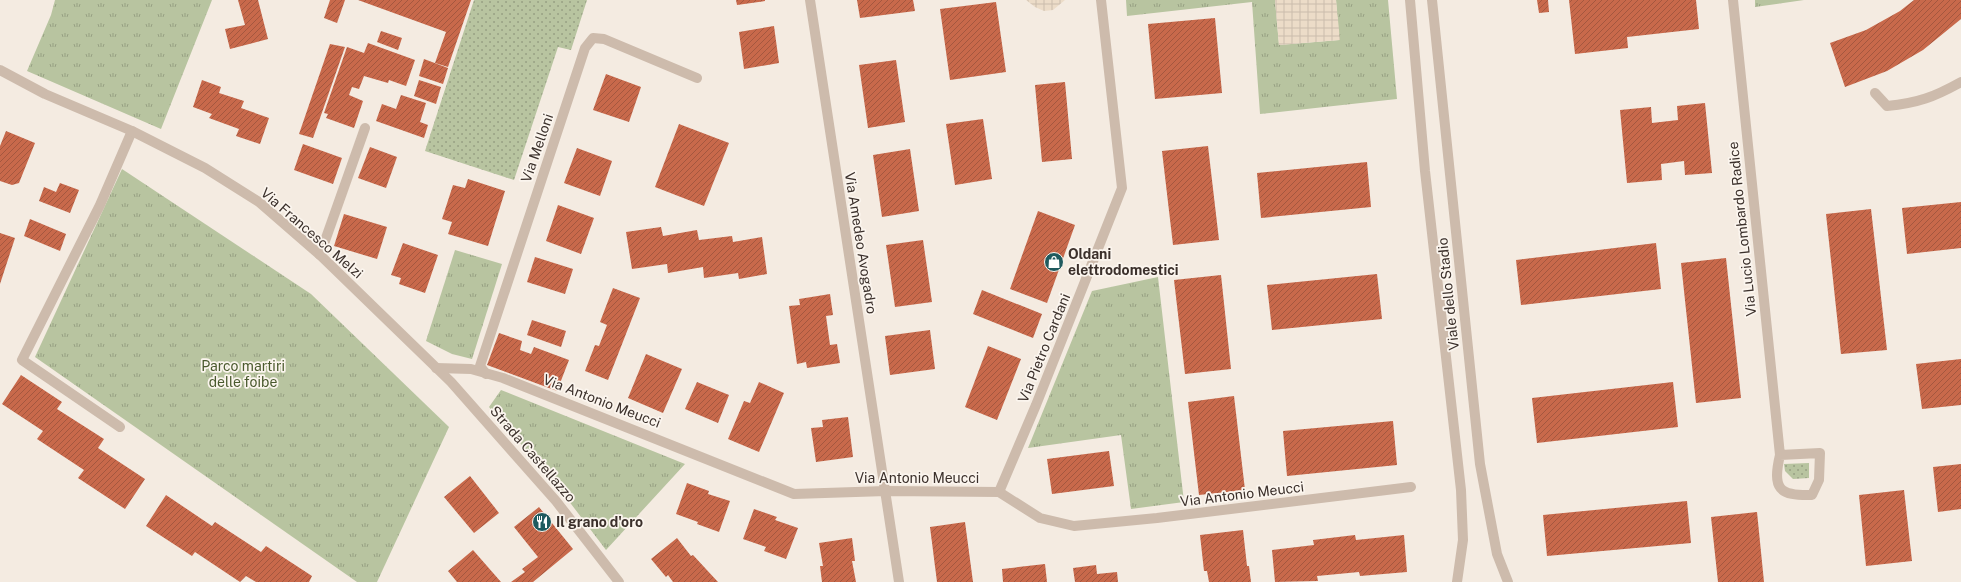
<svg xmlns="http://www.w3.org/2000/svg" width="1961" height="582" font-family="'Public Sans',sans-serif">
	<defs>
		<pattern id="grass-dots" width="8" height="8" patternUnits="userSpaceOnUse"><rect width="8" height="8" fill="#b8c4a0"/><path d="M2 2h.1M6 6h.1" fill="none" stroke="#97a083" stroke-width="1.8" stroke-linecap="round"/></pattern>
		<pattern id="park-tufts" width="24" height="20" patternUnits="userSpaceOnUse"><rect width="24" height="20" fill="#b8c4a0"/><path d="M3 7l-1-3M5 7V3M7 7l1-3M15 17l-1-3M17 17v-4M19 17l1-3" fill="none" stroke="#97a083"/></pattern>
		<pattern id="plaza-grid" width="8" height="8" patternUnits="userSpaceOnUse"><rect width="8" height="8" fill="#ecdcc8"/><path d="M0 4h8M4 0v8" fill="none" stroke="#cbbdac"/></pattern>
		<pattern id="building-hatch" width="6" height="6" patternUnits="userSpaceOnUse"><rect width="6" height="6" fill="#c8694b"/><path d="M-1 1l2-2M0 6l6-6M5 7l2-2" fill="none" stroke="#a4573f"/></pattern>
	</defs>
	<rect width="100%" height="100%" fill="#f4ebe1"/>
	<!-- grass -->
	<g fill="url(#grass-dots)">
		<path d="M474,0H587L571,50L558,47L514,180L425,151Z"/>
		<path d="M1809,463V478L1793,479L1785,471L1784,464Z"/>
	</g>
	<!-- park -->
	<g fill="url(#park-tufts)">
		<path d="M55,0H212L161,129L27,71L51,15Z"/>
		<path d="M1126,0H1275L1279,45L1339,40L1336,0H1388L1397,99L1260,114L1252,2L1127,16Z"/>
		<path d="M1755,0H1804L1755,7Z"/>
		<path d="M122,169L311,294L449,427L377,582H357L35,357Z"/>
		<path d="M455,250L502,264L472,359L452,354L426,341Z"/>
		<path d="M1158,277L1184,502L1131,509L1121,435L1028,448L1092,291Z"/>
		<path d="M501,390L685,464L606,550L562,492L489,407Z"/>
	</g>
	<!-- plaza -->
	<g fill="url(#plaza-grid)">
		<path d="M1026,0H1065L1053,10L1044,11L1035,7Z"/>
		<path d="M1275,0H1336L1340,40L1279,45Z"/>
	</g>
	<!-- building -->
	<g fill="url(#building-hatch)">
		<path d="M238,0H258L268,39L230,49L225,29L245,25Z"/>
		<path d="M330,0H345L337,23L324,18Z"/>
		<path d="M358,0H471L448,67L435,63L446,32Z"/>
		<path d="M736,0H765V1L737,5Z"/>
		<path d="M857,0H913L915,11L860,18Z"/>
		<path d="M1537,0H1548L1549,12L1539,13Z"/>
		<path d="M1569,0H1696L1699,29L1627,37L1628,48L1575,54Z"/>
		<path d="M1914,0H1961V19L1923,50L1887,71L1845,87L1830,43L1866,30L1900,11Z"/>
		<path d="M996,2L1006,72L950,80L940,9Z"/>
		<path d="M1215,18L1222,93L1155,99L1148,24Z"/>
		<path d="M774,26L779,63L744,69L739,32Z"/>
		<path d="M381,31L402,38L398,50L377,42Z"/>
		<path d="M368,43L415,60L406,86L389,80L388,83L364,76L359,89L352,87L349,95L363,101L354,128L326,118L328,114L324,113L347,47L364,53Z"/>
		<path d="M330,44L345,47L313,138L299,134Z"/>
		<path d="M424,59L448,68L443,84L419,76Z"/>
		<path d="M896,60L905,122L868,128L859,65Z"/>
		<path d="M606,74L641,87L629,122L593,110Z"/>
		<path d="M202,80L221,87L219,93L244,101L241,108L269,118L260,144L236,136L239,129L209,118L212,114L193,107Z"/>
		<path d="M419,80L441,87L436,104L414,96Z"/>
		<path d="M1065,82L1072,159L1042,162L1035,85Z"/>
		<path d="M401,95L426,103L420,122L428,125L424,138L376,121L382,104L396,109Z"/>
		<path d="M1705,103L1712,173L1685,175L1684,161L1661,164L1662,180L1627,183L1620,110L1651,107L1652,123L1678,120L1677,106Z"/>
		<path d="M983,119L992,179L955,185L946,124Z"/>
		<path d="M679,124L729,143L704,206L655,187Z"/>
		<path d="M6,131L35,143L19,183L12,185L0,181V146Z"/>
		<path d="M303,144L342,158L333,184L294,170Z"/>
		<path d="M1208,146L1219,240L1173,245L1162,151Z"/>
		<path d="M370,147L397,157L386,188L358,178Z"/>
		<path d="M577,148L612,161L600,196L564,183Z"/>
		<path d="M910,149L919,211L882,217L873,155Z"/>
		<path d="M1367,162L1371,207L1261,218L1257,173Z"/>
		<path d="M468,179L505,191L488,246L448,234L452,222L442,219L453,185L465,188Z"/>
		<path d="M60,183L79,190L70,213L39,201L44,187L56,192Z"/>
		<path d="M1961,202V248L1907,254L1902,208Z"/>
		<path d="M558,205L594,218L581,254L546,241Z"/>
		<path d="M1871,209L1887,350L1841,354L1826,214Z"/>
		<path d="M1038,211L1075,225L1047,303L1010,289Z"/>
		<path d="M344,214L387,227L377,259L334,246Z"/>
		<path d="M30,219L66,234L60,251L24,236Z"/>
		<path d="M661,227L663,236L697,230L699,240L732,236L733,242L762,237L767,274L739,279L738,273L704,278L703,267L668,273L667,264L632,269L626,232Z"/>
		<path d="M0,233L15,238L0,284Z"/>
		<path d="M923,240L932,302L895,307L886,245Z"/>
		<path d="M403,243L438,255L425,293L399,284L401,278L391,275Z"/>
		<path d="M1656,243L1661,289L1521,305L1516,260Z"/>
		<path d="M535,257L573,269L565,294L527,282Z"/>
		<path d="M1726,258L1741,398L1696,403L1681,263Z"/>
		<path d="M1377,274L1382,319L1272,330L1267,285Z"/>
		<path d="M1221,275L1231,369L1185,374L1174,280Z"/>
		<path d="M613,288L640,298L608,380L585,371L595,345L599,346L607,325L600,322Z"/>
		<path d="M982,290L1042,314L1033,338L973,314Z"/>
		<path d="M830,294L833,315L826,316L830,345L837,344L840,363L807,368L806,362L797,364L789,306L800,305L799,299Z"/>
		<path d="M532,320L566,331L561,347L527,335Z"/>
		<path d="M930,330L935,369L890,375L885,336Z"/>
		<path d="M499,333L522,341L520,350L531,354L534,347L569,360L557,391L487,365Z"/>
		<path d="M988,346L1021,359L997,420L965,407Z"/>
		<path d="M646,354L682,369L663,413L628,398Z"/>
		<path d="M1961,359V405L1922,409L1916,364Z"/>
		<path d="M21,375L62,402L57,409L104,439L98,448L145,479L125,509L78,478L84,470L37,439L43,431L2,404Z"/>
		<path d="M697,382L729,395L718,423L685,409Z"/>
		<path d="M759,382L784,393L759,452L728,439L744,401L750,403Z"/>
		<path d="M1673,382L1678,427L1537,443L1532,398Z"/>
		<path d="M1234,396L1245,490L1199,495L1188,402Z"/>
		<path d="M848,417L853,457L816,462L811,428L823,427L822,420Z"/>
		<path d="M1393,421L1397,465L1287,476L1283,431Z"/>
		<path d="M1109,451L1114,486L1052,494L1047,459Z"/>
		<path d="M1961,464V509L1938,512L1933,467Z"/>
		<path d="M470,476L499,513L474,533L444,497Z"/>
		<path d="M687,483L709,491L708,494L730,501L719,532L697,524L698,522L676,514Z"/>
		<path d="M1904,490L1912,561L1866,566L1859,495Z"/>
		<path d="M166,495L212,526L215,522L261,552L266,546L312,576L309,582H256L246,576L240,582L195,552L192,556L146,526Z"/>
		<path d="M1687,501L1691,543L1547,556L1543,515Z"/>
		<path d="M539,507L573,549L533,582H511L525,572L522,569L538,557L514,527Z"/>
		<path d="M754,509L777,517L775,520L798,528L786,559L764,551L766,547L743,539Z"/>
		<path d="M1757,512L1764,582H1718L1711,517Z"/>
		<path d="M965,522L973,582H937L930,527Z"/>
		<path d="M1243,530L1247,566H1249L1251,582H1209L1207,571H1204L1200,535Z"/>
		<path d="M1355,535L1356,540L1404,535L1407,572L1360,576L1359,572L1317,576L1318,581L1275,582L1272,550L1314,545L1313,540Z"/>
		<path d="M677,538L691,556L693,555L718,582H673L668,575L666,577L651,559Z"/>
		<path d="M852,538L855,561H852L856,582H822L820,566H823L819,543Z"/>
		<path d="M473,550L501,582H457L448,571Z"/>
		<path d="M1045,564L1047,582H1003L1002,569Z"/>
		<path d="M1096,565L1097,574L1117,572L1118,582H1075L1073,568Z"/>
	</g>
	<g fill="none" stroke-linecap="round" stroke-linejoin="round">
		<!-- service -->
		<g stroke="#cdbbac" stroke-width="10">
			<path d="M1875,93L1887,106C1918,103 1934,97 1961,82"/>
			<path d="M120,427L22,360L100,205L132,131"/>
		</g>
		<!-- minor -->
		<g stroke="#cdbbac" stroke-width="10">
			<path d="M810,0L899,582"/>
			<path d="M1733,0L1780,455C1772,489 1779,496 1812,495L1819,480L1820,453L1780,455"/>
			<path d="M0,70L45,94L132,131L205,168L259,202L320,255L451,382L556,501L619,582"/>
			<path d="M320,255L365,128"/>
			<path d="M436,368L471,369L503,378L794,494L886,491L999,492L1040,518L1074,526L1157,518L1411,487"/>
			<path d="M486,374L480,366L585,48L593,38L604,39L697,78"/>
			<path d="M999,492L1036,405L1122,188L1101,0"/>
		</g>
		<!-- tertiary -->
		<g stroke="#cdbbac" stroke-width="10">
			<path d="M1410,0L1425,171L1461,490L1463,540L1457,582"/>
			<path d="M1432,0L1480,464L1497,554L1508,582"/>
		</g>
	</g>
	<!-- icons -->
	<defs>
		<g id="shop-disc" transform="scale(1)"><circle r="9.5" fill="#1f5a5e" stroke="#fbf5ee"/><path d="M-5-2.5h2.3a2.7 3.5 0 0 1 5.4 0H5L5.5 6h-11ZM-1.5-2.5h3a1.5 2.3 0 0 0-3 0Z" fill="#fff"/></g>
		<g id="restaurant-disc" transform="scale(1)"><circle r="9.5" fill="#1f5a5e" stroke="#fbf5ee"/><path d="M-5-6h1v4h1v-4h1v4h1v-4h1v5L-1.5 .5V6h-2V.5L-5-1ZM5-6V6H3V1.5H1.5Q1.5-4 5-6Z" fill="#fff"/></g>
	</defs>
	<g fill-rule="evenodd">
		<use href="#shop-disc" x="1054" y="262"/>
		<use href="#restaurant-disc" x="542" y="522"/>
	</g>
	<g text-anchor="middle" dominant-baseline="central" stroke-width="3.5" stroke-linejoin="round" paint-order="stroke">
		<!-- street labels -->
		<g font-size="14" fill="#3b302b" stroke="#fbf5ee">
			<text transform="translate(537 148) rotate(-71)">Via Melloni</text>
			<text transform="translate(1742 229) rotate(-96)">Via Lucio Lombardo Radice</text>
			<text transform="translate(312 233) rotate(41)">Via Francesco Melzi</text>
			<text transform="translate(861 243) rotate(81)">Via Amedeo Avogadro</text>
			<text transform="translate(1448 294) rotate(-96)">Viale dello Stadio</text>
			<text transform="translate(1044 348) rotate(-68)">Via Pietro Cardani</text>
			<text transform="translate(602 401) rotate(21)">Via Antonio Meucci</text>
			<text transform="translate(533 454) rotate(49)">Strada Castellazzo</text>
			<text x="917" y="478">Via Antonio Meucci</text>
			<text transform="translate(1242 494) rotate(-7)">Via Antonio Meucci</text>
		</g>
		<!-- poi labels -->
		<g font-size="14" font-weight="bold" fill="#3b302b" stroke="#fbf5ee" text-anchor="start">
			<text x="1068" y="254">Oldani<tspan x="1068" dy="16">elettrodomestici</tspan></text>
			<text x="556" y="522">Il grano d'oro</text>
		</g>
		<!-- park labels -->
		<g font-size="14" fill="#4a5a2e" stroke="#fbf5ee">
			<text x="243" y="366">Parco martiri<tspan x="243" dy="16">delle foibe</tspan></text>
		</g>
	</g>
</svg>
